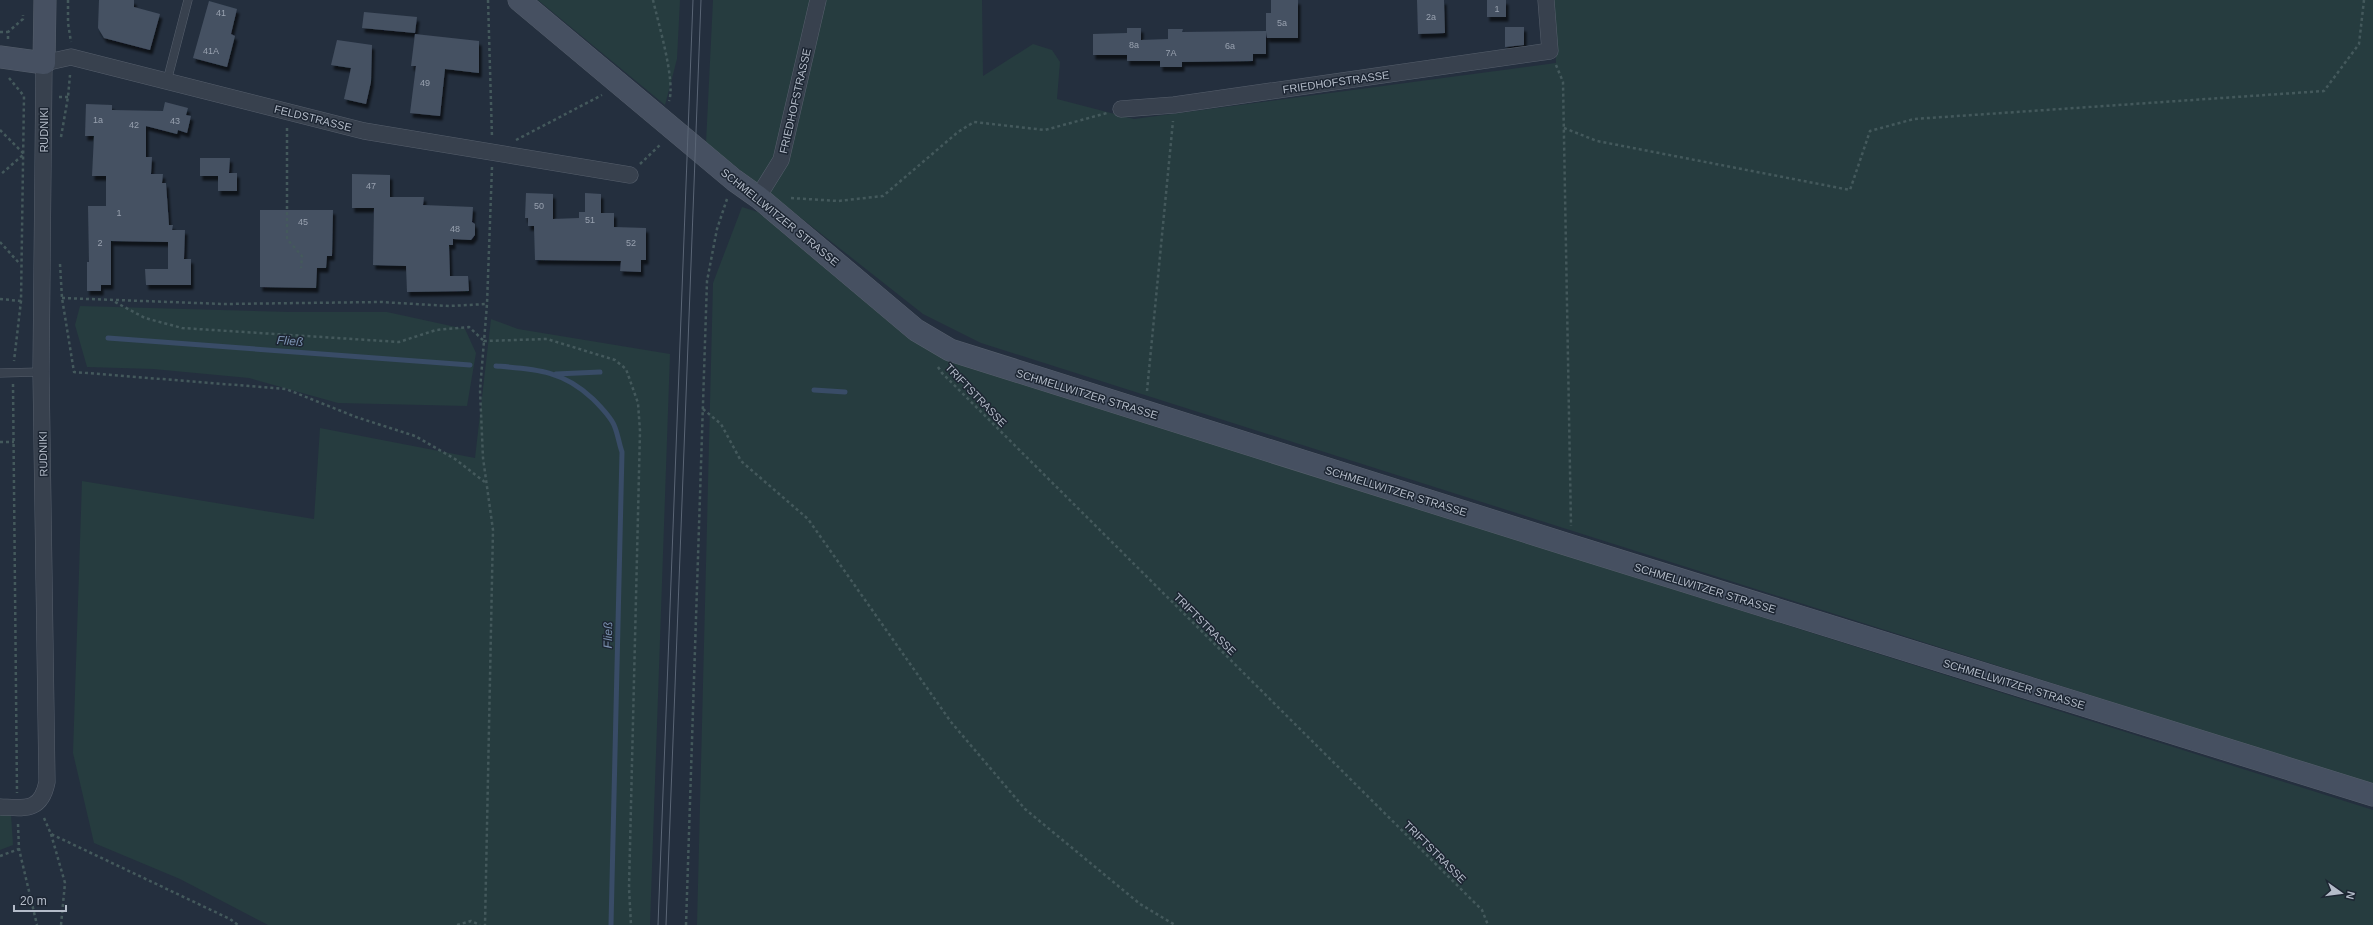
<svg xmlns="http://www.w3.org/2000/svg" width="2373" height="925" font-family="Arial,sans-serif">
	<defs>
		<filter id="shadow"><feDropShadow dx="2.5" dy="4.5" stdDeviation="1" flood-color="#0009"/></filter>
	</defs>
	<rect width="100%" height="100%" fill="#242f3e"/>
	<!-- green -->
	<g fill="#263c3f">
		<path d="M538,0H680L677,59L665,105Z"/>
		<path d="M713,0H982L983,76L1033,44L1052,50L1060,62L1057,99L1134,119L1556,63L1553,0H2373V785L981,343L923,314L706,143Z"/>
		<path d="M742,207L758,212L904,334L985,372L2373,810V925H697L713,283Z"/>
		<path d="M80,306L290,312H387L465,329L476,353L467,406L338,403L249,378L153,369L87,367L75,325Z"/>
		<path d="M491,319L518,329L670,354L650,925H268L180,879L94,843L73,753L82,481L314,519L320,428L475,458Z"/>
		<path d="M0,814H11L13,845L0,850Z"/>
	</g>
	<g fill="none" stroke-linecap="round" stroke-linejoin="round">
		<!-- stream -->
		<g stroke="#394c67" stroke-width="5">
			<path d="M108,338L470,365"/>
			<path d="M496,366C535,369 563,370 593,399C600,406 610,416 614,425C618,434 619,444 622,452L611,925"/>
			<path d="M556,374L600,372"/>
			<path d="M814,390L845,392"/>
		</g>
	</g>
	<!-- building -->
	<g fill="#455162" filter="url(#shadow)">
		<path d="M99,0H134V7L160,14L150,50L104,38L98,28Z"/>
		<path d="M1271,0H1298V38H1267L1266,32V54H1253V61L1182,62V67H1160V61H1127V55H1093V34L1127,33V28H1141V40L1168,39V29H1183L1182,32L1266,31V13H1271Z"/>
		<path d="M1417,0H1444L1445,33L1418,34Z"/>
		<rect x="1487" y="0" width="19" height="17"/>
		<path d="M209,1L237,9L231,34L235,36L227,67L193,58Z"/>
		<path d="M364,12L417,17L415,33L362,28Z"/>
		<path d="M1505,27H1524V45L1505,47Z"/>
		<path d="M415,34L479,41V73L445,69L440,116L410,113L416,66H411Z"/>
		<path d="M337,40L372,45L371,82L366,104L344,99L351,68L331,65Z"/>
		<path d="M165,102L188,108L186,115L191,116L187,133L178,130L177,134L146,126V157H152L151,174H163L162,183H166L169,225H173L172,230H185L184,259H191V285H146L145,269H168V242L111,241V285H101V291H87V262H89L88,206H106V176H92L94,136H85L86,104L112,105V110L163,111Z"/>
		<path d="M200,158H230L229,173H237V191H218V176H200Z"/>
		<path d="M352,174L390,175V197H424L423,205L473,207L472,222L475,224V235L471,240L453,239V245H449L450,276H468L469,291L407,292L406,266L373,265L374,208H352Z"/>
		<path d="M526,193L553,194V219L579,218V212H585V193L601,194V213H614V227L646,228V260H641V272L620,271L621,261L535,260L534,226H528V218H525Z"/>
		<path d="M260,210H333L332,256H327L326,268H317L316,288L260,287Z"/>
	</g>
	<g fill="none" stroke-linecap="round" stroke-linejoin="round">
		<!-- lane casing -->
		<g stroke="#565f6c" stroke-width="9">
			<g id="lane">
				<path d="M167,81L188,0"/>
				<path d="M0,373L41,372"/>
			</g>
		</g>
		<!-- street casing -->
		<g stroke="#565f6c" stroke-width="17">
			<g id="street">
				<path d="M1121,109L1174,105L1550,51L1546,0"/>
				<path d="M758,197L781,160L818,0"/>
				<path d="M0,807C25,808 41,812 47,782L41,372L44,63L71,57L364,131L630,175"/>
			</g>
		</g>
		<!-- secondary casing -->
		<g stroke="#565f6c" stroke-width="23">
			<g id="secondary">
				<path d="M519,0L734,180L758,197L916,330L950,350L1572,546L2373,795"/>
				<path d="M0,57L44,63L45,0"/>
			</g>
		</g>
		<!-- path -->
		<g stroke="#44595c" stroke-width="2.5" stroke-dasharray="3 3" stroke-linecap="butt">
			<path d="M68,0V23L71,42"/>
			<path d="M488,0L492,137"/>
			<path d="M653,0C658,22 676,82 669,101"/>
			<path d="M0,32H8"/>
			<path d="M8,39V32L23,19V15"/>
			<path d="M1556,65L1563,82L1571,526"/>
			<path d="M9,78L24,96L21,301L14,361"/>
			<path d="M59,97H68"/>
			<path d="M287,128V239L302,256L301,268"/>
			<path d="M1564,128L1597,141L1850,190L1870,131L1914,119L2324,91L2359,44L2364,0"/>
			<path d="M0,130L24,154L0,175"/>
			<path d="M61,137L68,97L70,75"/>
			<path d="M516,140L602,95"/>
			<path d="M640,164L661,144"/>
			<path d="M492,167L487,304L484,341L547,339L615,360L626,369L638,403L640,431L629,888L631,925"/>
			<path d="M791,198L838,201L883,196L958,132L974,122L1045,130L1107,113"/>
			<path d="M0,242L20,264"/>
			<path d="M60,264L62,298L74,372L286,389L356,417L415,436L455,459L486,483"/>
			<path d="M62,298L224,304L381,302L449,306L487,304"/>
			<path d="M0,299L21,301"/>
			<path d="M115,302L145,318L182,328L399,342L436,330L469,327L484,341L480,390L483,458L493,530L485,925"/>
			<path d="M938,367L942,373L1482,910L1488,925"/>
			<path d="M13,384L17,793"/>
			<path d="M1147,391L1173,121"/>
			<path d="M703,409L721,424L741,461L808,519L951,722L1025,809L1140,904L1175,925"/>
			<path d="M0,442H14"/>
			<path d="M44,818L51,834L230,919L238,925"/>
			<path d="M18,824L19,849L37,925"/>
			<path d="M51,834L65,883L61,925"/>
			<path d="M0,856L19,849"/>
			<path d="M457,925L471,921L480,925"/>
			<path d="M686,925L707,281L717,229L727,199"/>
		</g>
		<!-- lane -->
		<use href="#lane" stroke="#38414e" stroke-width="8"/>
		<!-- street -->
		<use href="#street" stroke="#38414e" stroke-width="16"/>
		<!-- secondary -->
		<use href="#secondary" stroke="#465061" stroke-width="22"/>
		<!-- tram -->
		<g stroke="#5a6575" stroke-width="1">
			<path d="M658,925L693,0"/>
			<path d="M666,925L701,0"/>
		</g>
	</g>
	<g text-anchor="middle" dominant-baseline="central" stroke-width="3" stroke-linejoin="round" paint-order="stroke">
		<!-- number labels -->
		<g font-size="9" fill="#98a1af">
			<text x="1497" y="9">1</text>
			<text x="221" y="13">41</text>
			<text x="1431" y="17">2a</text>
			<text x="1282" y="23">5a</text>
			<text x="1134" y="45">8a</text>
			<text x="1230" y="46">6a</text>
			<text x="211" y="51">41A</text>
			<text x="1171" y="53">7A</text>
			<text x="425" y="83">49</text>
			<text x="98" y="120">1a</text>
			<text x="175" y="121">43</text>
			<text x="134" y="125">42</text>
			<text x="371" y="186">47</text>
			<text x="539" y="206">50</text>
			<text x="119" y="213">1</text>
			<text x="590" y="220">51</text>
			<text x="303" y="222">45</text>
			<text x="455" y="229">48</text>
			<text x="100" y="243">2</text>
			<text x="631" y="243">52</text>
		</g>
		<!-- street labels -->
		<g font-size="11" fill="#b4bcc9" stroke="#1d2633">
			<text transform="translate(1336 82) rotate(-8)">FRIEDHOFSTRASSE</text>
			<text transform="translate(795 101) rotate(-77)">FRIEDHOFSTRASSE</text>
			<text transform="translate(313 118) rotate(14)">FELDSTRASSE</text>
			<text transform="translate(44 130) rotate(-90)">RUDNIKI</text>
			<text transform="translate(780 217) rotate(39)">SCHMELLWITZER STRASSE</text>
			<text transform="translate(1087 394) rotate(17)">SCHMELLWITZER STRASSE</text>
			<text transform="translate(976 395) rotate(46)">TRIFTSTRASSE</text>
			<text transform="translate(43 454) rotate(-91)">RUDNIKI</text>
			<text transform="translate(1396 491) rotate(17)">SCHMELLWITZER STRASSE</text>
			<text transform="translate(1705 588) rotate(17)">SCHMELLWITZER STRASSE</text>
			<text transform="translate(1205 624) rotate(45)">TRIFTSTRASSE</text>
			<text transform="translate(2014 684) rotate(17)">SCHMELLWITZER STRASSE</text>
			<text transform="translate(1435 852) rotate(45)">TRIFTSTRASSE</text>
		</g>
		<!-- water labels -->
		<g font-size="12" font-style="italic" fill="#7c92b1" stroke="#1d2633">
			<text transform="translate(290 341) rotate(4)">Fließ</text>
			<text transform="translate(608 635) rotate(-89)">Fließ</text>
		</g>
	</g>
	<!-- north arrow -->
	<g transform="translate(2341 893) rotate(104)" stroke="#1d2633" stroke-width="3" paint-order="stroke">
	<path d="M0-3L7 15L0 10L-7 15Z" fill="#b4bcc9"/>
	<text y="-6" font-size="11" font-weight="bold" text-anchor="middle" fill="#b4bcc9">N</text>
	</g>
	<!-- scale -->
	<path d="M14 905v6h52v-6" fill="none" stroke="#b4bcc9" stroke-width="2"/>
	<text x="20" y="905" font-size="12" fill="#b4bcc9" stroke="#1d2633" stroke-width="3" paint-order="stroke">20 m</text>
</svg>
